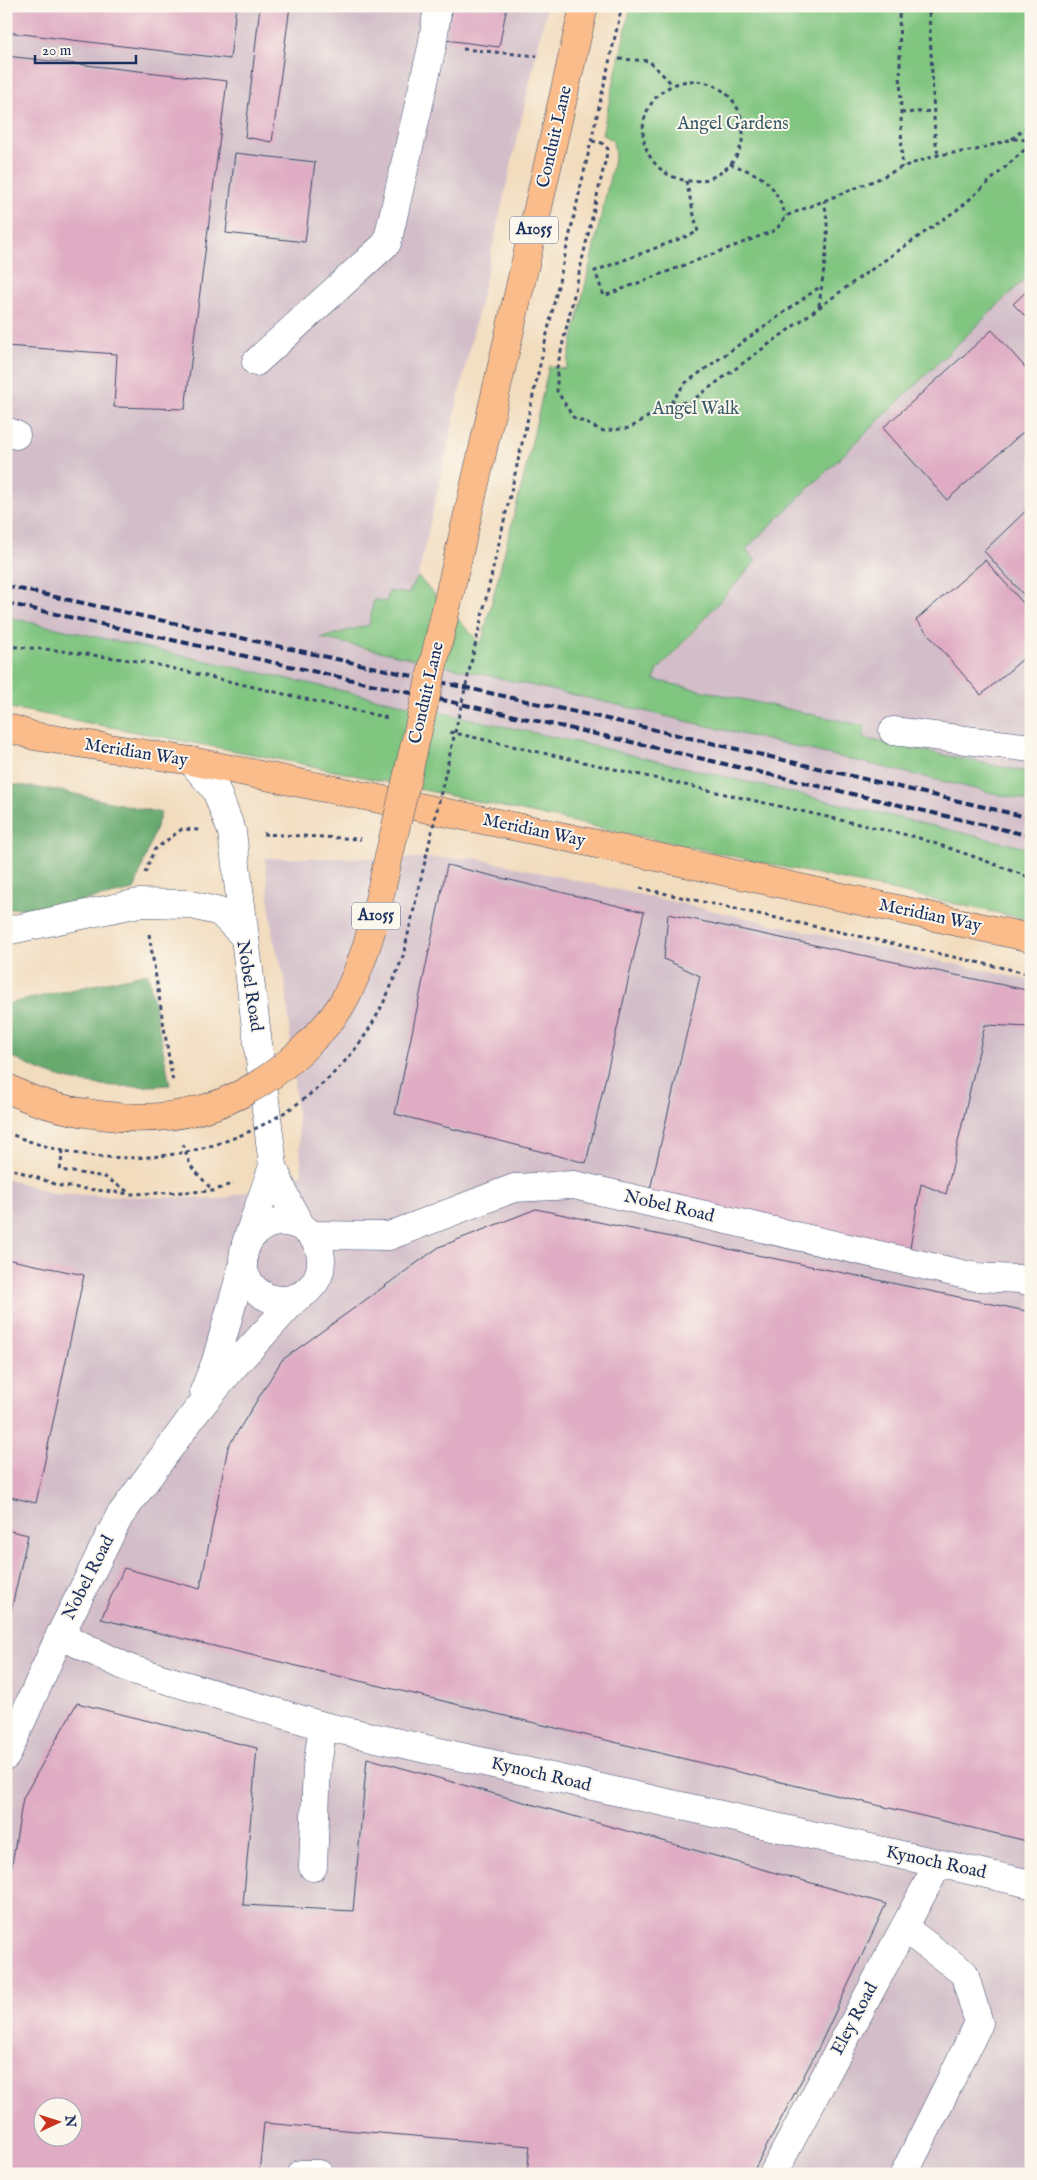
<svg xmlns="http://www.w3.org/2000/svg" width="1037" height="2180" font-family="'IM FELL English',serif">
	<rect width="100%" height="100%" fill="#fbf7ec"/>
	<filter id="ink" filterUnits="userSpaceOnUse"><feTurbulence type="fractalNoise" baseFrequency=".02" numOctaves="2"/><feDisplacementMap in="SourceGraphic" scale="10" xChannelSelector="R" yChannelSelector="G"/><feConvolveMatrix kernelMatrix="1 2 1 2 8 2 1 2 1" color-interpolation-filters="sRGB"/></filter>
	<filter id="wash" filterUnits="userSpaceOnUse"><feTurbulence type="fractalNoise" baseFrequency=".0096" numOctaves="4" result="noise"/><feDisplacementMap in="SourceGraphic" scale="20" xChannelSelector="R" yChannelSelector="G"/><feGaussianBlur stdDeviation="1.12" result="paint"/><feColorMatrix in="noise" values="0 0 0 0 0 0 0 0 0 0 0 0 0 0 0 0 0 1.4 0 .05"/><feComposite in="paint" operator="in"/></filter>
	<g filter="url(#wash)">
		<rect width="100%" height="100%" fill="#f2dcbe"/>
		<!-- industrial -->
		<g fill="#d2bdc8" fill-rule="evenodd">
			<path d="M6,6H547L418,577L408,594L389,591L386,602L369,625L322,639L605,702L1031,802V849L594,746L6,617Z"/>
			<path d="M1031,273V773L861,738L865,727L653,680L658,671L756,561L746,549Z"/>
			<path d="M265,858H475L1031,981V2174H6V1178L54,1194L223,1199L302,1173L285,978L273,938ZM42,2108H72V2138H42Z"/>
		</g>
		<!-- green -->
		<g fill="#80c580" stroke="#4e7a6f">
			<path d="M631,6H1031V273L746,549L756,561L658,670L654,680L865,726L862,738L1031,773V802L605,702L321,638L369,625L374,599L386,602L389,591L408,594L418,577L481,644L525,472L549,366L566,369L615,155L613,141L602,134Z"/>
			<path d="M6,617L594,746L1031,849V920L293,762L6,707Z"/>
		</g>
		<!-- forest -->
		<g fill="#68aa6e" stroke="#426c66">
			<path d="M9,784L56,790L161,813L134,890L58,906L6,909V785Z"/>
			<path d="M148,973L170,1085C110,1089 59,1086 6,1053V1004Z"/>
		</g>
		<g id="blocks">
			<!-- building -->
			<g fill="#dfacc3" fill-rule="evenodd">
				<path d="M6,6H236L230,59L6,32Z"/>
				<path d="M260,6H290L272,142L245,137Z"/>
				<path d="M453,6H507L499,47L446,40Z"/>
				<path d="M6,56L227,81L185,409L114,407L117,354L6,346Z"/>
				<path d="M235,153L315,162L305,242L226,233Z"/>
				<path d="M1031,287V322L1013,304Z"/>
				<path d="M992,330L1031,374V425L947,500L883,428Z"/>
				<path d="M1031,506V603L984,551Z"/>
				<path d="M985,560L1031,612V652L981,695L916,620Z"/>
				<path d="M447,865L644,912L586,1163L395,1114Z"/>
				<path d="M668,914L1031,991V1027L985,1025L946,1194L921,1184L910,1248L649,1194L700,976L664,959Z"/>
				<path d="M536,1209L1031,1312V1842L101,1619L124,1568L200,1589L228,1447L282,1360L439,1247Z"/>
				<path d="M6,1259L84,1275L36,1503L6,1496Z"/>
				<path d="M6,1530L28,1535L7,1629H6Z"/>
				<path d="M77,1703L257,1748L243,1905L353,1911L367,1758L886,1904L818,2049L752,2174H527L530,2146L264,2123L259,2174H6V1900L23,1798ZM42,2108H72V2138H42Z"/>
			</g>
		</g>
	</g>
	<g filter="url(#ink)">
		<use href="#blocks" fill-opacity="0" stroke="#3b496c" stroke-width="1"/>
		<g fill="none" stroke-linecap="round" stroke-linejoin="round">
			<!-- minor casing -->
			<g stroke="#3b496c" stroke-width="29">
				<g id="minor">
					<path d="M256,362L387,243L432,47L438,6"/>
					<path d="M6,431L16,435"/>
					<path d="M893,731L1031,748"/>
					<path d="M191,761L216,790L232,832L273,1166L288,1203L301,1226"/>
					<path d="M6,931L139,903L188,904L220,912L245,937"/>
					<circle cx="282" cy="1261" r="39"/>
					<path d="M311,1235L389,1236L514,1188L574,1185L975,1277L1019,1279L1031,1282"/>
					<path d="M246,1243L273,1166"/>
					<path d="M204,1391L216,1361L243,1265"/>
					<path d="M60,1635L130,1669L323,1726L1031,1884"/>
					<path d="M6,1756L60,1635L119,1517L195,1413L234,1366L297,1297"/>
					<path d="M313,1867L317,1766L323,1726"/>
					<path d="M904,1928L964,1973L979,2023L904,2174"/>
					<path d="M301,2174H319"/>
					<path d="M773,2174L938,1864"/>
				</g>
			</g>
			<!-- major casing -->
			<g stroke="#3b496c" stroke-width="29">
				<g id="major">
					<path d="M482,453L584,6"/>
					<path d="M6,727L34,736L191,761L537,831L1031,938"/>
				</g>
			</g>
			<!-- path -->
			<g stroke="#3b496c" stroke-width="3" stroke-dasharray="4 4" stroke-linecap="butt">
				<path d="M899,6L902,167"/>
				<path d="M926,6L929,10L935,137L938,155"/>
				<path d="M463,49L537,56"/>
				<path d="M619,59L649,61L673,85"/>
				<circle cx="693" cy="131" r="50"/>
				<path d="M901,113L933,111"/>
				<path d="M1012,139L1031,123"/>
				<path d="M592,141L602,143L608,149L557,368V391L573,417L603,431L630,428L670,403L690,402L855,281L961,207L1031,144"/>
				<path d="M730,164C766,177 772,180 786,216"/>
				<path d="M686,181L698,232L595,271L604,296L776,230L786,216L878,179L902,167L938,155L976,150L1012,139L1031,140"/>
				<path d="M819,306C823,270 832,237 824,201"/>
				<path d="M671,403L684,384L821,286"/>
				<path d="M518,461L622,6"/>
				<path d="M6,646L55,650L145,662L388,718"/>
				<path d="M450,732L916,837L975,857L1031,878"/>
				<path d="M263,834L361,839"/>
				<path d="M145,873L154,850L182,829L199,830"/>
				<path d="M640,888L1031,974"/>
				<path d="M149,934L173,1083"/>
				<path d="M183,1144L190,1165L213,1191"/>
				<path d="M63,1150L60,1170L105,1177L130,1193"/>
				<path d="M6,1167L61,1186L131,1194L213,1191L233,1183"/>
			</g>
			<!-- minor -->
			<use href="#minor" stroke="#fff" stroke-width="28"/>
			<!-- major -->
			<use href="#major" stroke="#f9bc8a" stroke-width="28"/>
			<!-- rail -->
			<g stroke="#1b2f5e" stroke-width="4" stroke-dasharray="8 4" stroke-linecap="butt">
				<path d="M6,586L630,724L1031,818"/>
				<path d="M6,603L627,741L1031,836"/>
			</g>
			<!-- major-bridge casing -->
			<g stroke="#3b496c" stroke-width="29" stroke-linecap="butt">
				<path id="major-bridge" d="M6,1087C34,1104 68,1111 100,1115C178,1126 244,1105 301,1051C316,1037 332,1021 343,1002C357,977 366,950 374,921L482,453"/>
			</g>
			<!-- path-bridge -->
			<path stroke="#3b496c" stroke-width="3" stroke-dasharray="4 4" stroke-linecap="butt" d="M6,1132C126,1185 267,1155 352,1053C375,1025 390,991 403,956L518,461"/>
			<!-- major-bridge -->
			<use href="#major-bridge" stroke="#f9bc8a" stroke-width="28"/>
		</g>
	</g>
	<g text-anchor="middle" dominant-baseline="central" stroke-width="4" stroke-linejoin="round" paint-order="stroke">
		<!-- shield labels -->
		<g fill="#fbf7ec" stroke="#5e6b89" stroke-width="1">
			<rect x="510" y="216.5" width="48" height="27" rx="4"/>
			<rect x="352" y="902.5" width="48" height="27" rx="4"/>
		</g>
		<g font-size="16" font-weight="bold" fill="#1b2f5e">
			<text x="534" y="230">A1055</text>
			<text x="376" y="916">A1055</text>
		</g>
		<!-- park labels -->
		<g font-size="18" fill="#395c68" stroke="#fbf7ec">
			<text x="733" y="124">Angel Gardens</text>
			<text x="696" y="409">Angel Walk</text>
		</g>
		<!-- street labels -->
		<g font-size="18" fill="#1b2f5e" stroke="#fbf7ec">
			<text transform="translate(555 137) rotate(-77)">Conduit Lane</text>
			<text transform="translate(427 693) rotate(-77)">Conduit Lane</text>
			<text transform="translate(136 753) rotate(9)">Meridian Way</text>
			<text transform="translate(534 831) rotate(12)">Meridian Way</text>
			<text transform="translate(930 916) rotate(12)">Meridian Way</text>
			<text transform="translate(249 986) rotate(81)">Nobel Road</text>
			<text transform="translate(669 1207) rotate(13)">Nobel Road</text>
			<text transform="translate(89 1578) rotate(-63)">Nobel Road</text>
			<text transform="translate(541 1775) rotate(13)">Kynoch Road</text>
			<text transform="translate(936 1863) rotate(12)">Kynoch Road</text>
			<text transform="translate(855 2019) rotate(-62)">Eley Road</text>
		</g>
	</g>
	<!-- margin -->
	<rect width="1037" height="2180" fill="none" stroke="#fbf7ec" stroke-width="25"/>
	<!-- north arrow -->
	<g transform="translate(58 2122) rotate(86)"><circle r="24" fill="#fbf7ec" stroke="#a1a7b3"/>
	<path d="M0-4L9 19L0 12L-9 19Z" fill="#c8321e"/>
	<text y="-8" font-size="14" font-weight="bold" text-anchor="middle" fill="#1b2f5e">N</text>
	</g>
	<!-- scale -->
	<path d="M35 55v8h101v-8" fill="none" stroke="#1b2f5e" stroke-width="2.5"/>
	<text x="42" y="55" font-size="15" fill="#1b2f5e" stroke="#fbf7ec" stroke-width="4" paint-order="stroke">20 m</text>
</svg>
